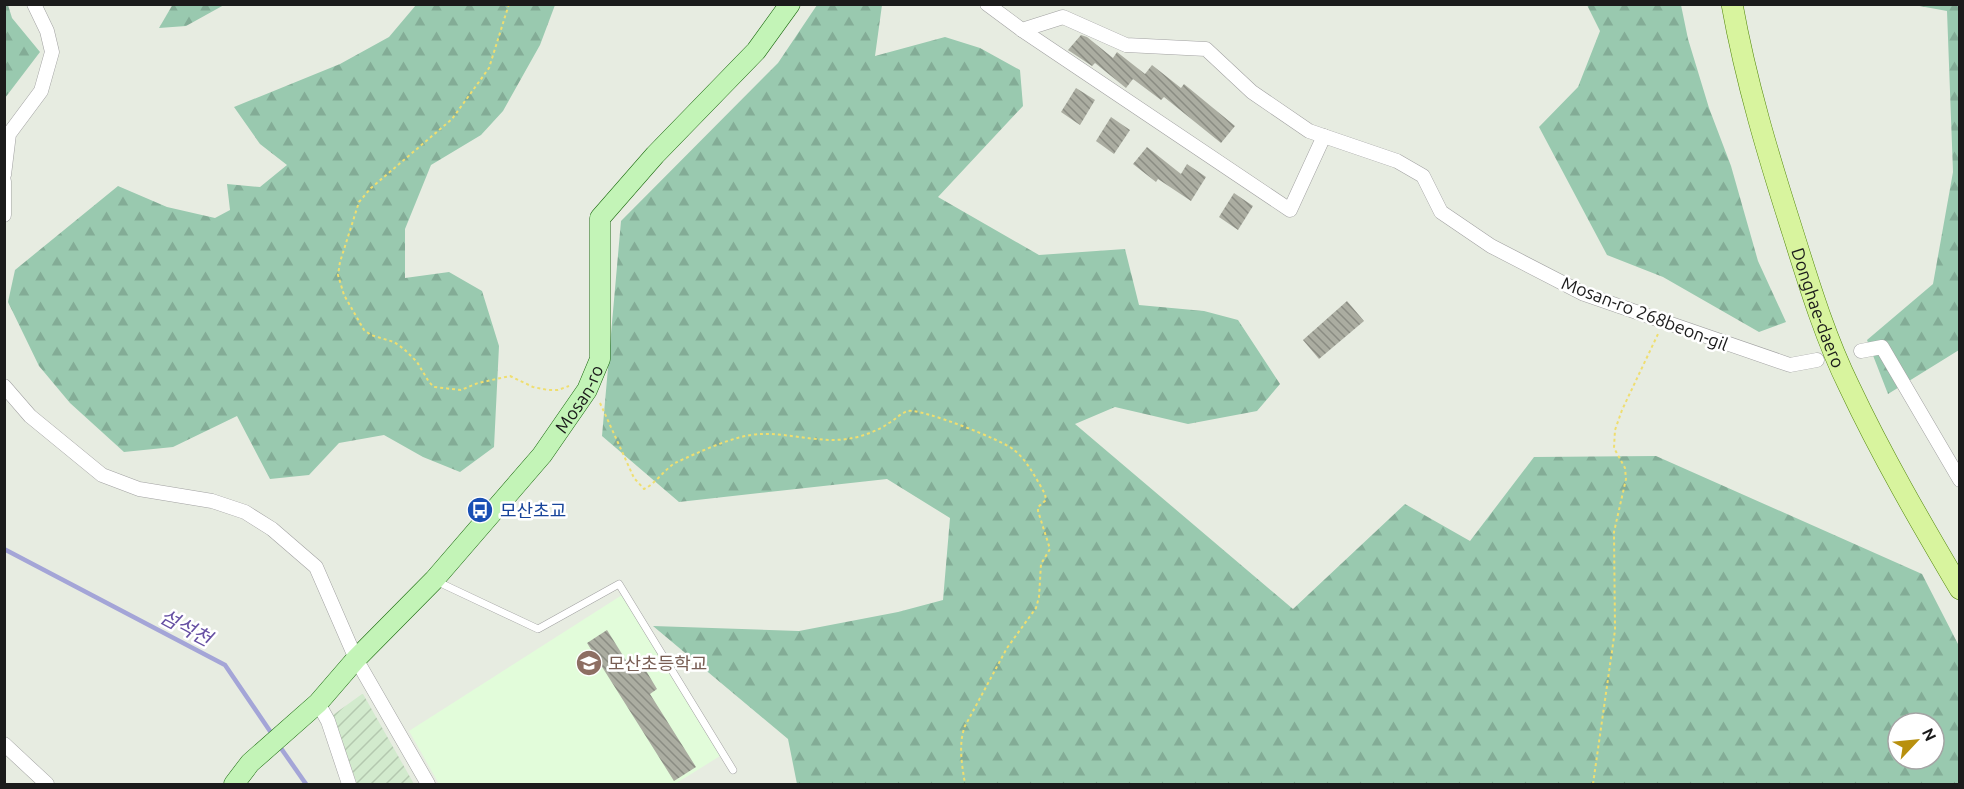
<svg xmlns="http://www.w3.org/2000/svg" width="1964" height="789" font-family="Ubuntu,'Noto Sans KR',sans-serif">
	<defs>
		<pattern id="farmland-furrows" width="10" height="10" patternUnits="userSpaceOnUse" patternTransform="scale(1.5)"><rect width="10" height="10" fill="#d2eacd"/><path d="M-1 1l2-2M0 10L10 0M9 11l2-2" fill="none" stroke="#b4c8af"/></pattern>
		<pattern id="forest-firs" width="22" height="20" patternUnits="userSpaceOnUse" patternTransform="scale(1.5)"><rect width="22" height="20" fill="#99c9af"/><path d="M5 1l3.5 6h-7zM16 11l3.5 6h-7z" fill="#83ac96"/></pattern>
		<pattern id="building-back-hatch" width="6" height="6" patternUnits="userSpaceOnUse" patternTransform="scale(1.5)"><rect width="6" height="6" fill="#abada1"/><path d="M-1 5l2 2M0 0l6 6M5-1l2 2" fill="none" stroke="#8a8c82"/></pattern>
	</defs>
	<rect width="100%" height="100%" fill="#e7ece1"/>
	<!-- education -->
	<path fill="#e2fcda" d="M622,595L720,756L675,784H439L409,731Z"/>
	<!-- farmland -->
	<path fill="url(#farmland-furrows)" d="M362,694H363L414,784H357L333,715Z"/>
	<!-- forest -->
	<g fill="url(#forest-firs)" fill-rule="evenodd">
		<path d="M173,4H224V5L186,26L159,28Z"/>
		<path d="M8,5L12,18L40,52L5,98L4,5Z"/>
		<path d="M416,5H555L540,45L503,111L481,135L431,165L405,229V278L449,272L482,291L499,346L494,447L460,472L423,457L384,435L339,443L309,475L270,479L237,416L173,447L124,452L70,403L39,366L8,302L15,270L118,186L167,207L215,218L230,210L227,184L260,187L287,165L260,144L234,107L340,64L389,37Z"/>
		<path d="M817,5H882L875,56L945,37L980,48L1020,70L1023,106L938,197L1039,255L1125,249L1139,305L1204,311L1238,320L1280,384L1257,411L1188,424L1115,407L1075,424L1293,609L1405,504L1470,541L1534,457L1656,456L1922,574L1959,646V784H797L788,739L653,626L799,631L898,612L943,600L950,518L887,479L679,502L602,436L621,221L778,63ZM1898,723H1934V759H1898Z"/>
		<path d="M1587,5H1681L1688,39L1709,108L1731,166L1758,261L1786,322L1759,332L1663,277L1607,255L1539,127L1578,87L1600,31Z"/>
		<path d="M1914,5H1959V350L1888,394L1867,340L1933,284L1953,172L1947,11Z"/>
	</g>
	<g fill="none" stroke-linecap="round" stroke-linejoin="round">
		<!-- stream -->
		<g stroke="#a4a5d7" stroke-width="4.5">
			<path d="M4,549L225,665L274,737"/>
			<path d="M278,744L306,784"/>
		</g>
	</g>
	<!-- building -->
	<g fill="url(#building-back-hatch)">
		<path d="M1081,35L1087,37L1113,58L1117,52L1145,74L1152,65L1181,88L1184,84L1235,126L1221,143L1164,97L1161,100L1133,79L1126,88L1095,63L1092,66L1068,50Z"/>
		<path d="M1076,88L1095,100L1080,125L1061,112Z"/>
		<path d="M1111,117L1130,130L1114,154L1096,141Z"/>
		<path d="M1147,147L1181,174L1187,164L1206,177L1191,201L1158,179L1156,182L1133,164Z"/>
		<path d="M1234,193L1253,206L1238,230L1219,217Z"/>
		<path d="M1347,301L1364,321L1319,359L1303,340Z"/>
		<path d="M607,630L632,670L642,664L657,689L650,694L696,767L674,781L587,643Z"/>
	</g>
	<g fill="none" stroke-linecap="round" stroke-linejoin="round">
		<!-- lane casing -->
		<g stroke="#a2a2a2" stroke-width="8">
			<path id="lane" d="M436,581L538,629L619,584L733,770"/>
		</g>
		<!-- street casing -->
		<g stroke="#a2a2a2" stroke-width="15">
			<g id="street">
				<path d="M987,4L1022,30L1063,17L1126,45L1206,49L1252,92L1309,131L1397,161L1423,176L1441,212L1491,246L1584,294L1790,365L1817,360"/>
				<path d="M1022,30L1290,210L1324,136"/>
				<path d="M4,175L9,134L41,91L52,52L47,31L34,4"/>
				<path d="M4,181V215"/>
				<path d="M1861,351L1882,347L1960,480"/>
				<path d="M4,386L30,416L102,475L139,489L212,501L245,512L272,529L316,567L356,659L428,784"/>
				<path d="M318,703L328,721L349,784"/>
				<path d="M4,744L47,784"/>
			</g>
		</g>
		<!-- secondary casing -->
		<g stroke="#18680c" stroke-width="21">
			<g id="secondary">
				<path id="s1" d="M234,784L250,763L318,703L356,659L434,580L542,455L587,390L600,359V218L655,155L756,51L790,4"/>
			</g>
		</g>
		<!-- primary casing -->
		<g stroke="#52880b" stroke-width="22">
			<g id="primary">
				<path id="s2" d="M1732,4C1746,82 1769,158 1793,233C1809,284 1825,337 1849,386C1882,456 1921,523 1960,589"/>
			</g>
		</g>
		<!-- path -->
		<g stroke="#efde70" stroke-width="2" stroke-dasharray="3 3" stroke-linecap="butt">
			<path d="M509,4L489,68L452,119L371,188L359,202L340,262L338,275L344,295L364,330L371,335L394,342L404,349L417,362L429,382L434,387L461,390L478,383L510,376L533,387L548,390H558L569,386"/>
			<path d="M600,403L634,478L644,489C655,484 664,470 675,463C697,453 737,434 761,434C789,433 819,443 847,439C861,437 878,431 889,423C896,419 901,413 908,411C920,408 1003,440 1014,450C1027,460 1037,480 1045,494L1046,500L1038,507V511L1050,549L1041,564L1039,597L1036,608L1007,648L965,726C958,744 962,765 965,784"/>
			<path d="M1593,784L1615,630L1614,532L1626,479L1625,468L1614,448L1615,430L1622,410L1658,334"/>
		</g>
		<!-- lane -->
		<use href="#lane" stroke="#fff" stroke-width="7"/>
		<!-- street -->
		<use href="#street" stroke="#fff" stroke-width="14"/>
		<!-- secondary -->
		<use href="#secondary" stroke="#c3f4b7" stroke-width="20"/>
		<!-- primary -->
		<use href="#primary" stroke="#d8f49e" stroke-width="21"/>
	</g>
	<!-- icons -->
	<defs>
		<g id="bus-disc" transform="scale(1.35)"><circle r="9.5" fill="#1a4fb4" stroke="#fff"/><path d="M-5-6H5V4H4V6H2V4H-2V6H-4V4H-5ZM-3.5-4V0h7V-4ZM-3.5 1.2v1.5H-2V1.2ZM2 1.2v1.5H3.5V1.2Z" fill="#fff"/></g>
		<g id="school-disc" transform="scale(1.35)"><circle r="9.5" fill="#8d6e63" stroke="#fff"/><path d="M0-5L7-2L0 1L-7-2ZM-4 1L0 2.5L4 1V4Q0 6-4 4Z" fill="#fff"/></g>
	</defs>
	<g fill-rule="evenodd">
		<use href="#bus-disc" x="480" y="510"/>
		<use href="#school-disc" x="589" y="663"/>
	</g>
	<g text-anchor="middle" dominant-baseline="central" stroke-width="5" stroke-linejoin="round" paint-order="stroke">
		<!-- street labels -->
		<g font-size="18" fill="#1b1b1b" stroke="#fff">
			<text stroke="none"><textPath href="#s2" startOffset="316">Donghae-daero</textPath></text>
			<text transform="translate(1645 313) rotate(21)">Mosan-ro 268beon-gil</text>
			<text stroke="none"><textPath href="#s1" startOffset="519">Mosan-ro</textPath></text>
		</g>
		<!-- transit labels -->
		<g font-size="18" fill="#164399" stroke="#fff" text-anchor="start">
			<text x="500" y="510">모산초교</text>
		</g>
		<!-- education labels -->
		<g font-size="18" fill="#785e54" stroke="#fff" text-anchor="start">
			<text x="608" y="663">모산초등학교</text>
		</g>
		<!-- water labels -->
		<g font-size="20" font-style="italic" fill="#6650a3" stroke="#fff">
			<text transform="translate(186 627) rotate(28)">섬석천</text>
		</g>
	</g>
	<!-- border -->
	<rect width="1964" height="789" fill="none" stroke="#1b1b1b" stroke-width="12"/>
	<!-- north arrow -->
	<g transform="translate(1916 741) rotate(64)"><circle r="28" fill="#ffffff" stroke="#a4a4a4" stroke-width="1.5"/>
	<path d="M0-4.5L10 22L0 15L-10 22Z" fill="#b8900e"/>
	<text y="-9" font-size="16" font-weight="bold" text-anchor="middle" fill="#1b1b1b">N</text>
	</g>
</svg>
